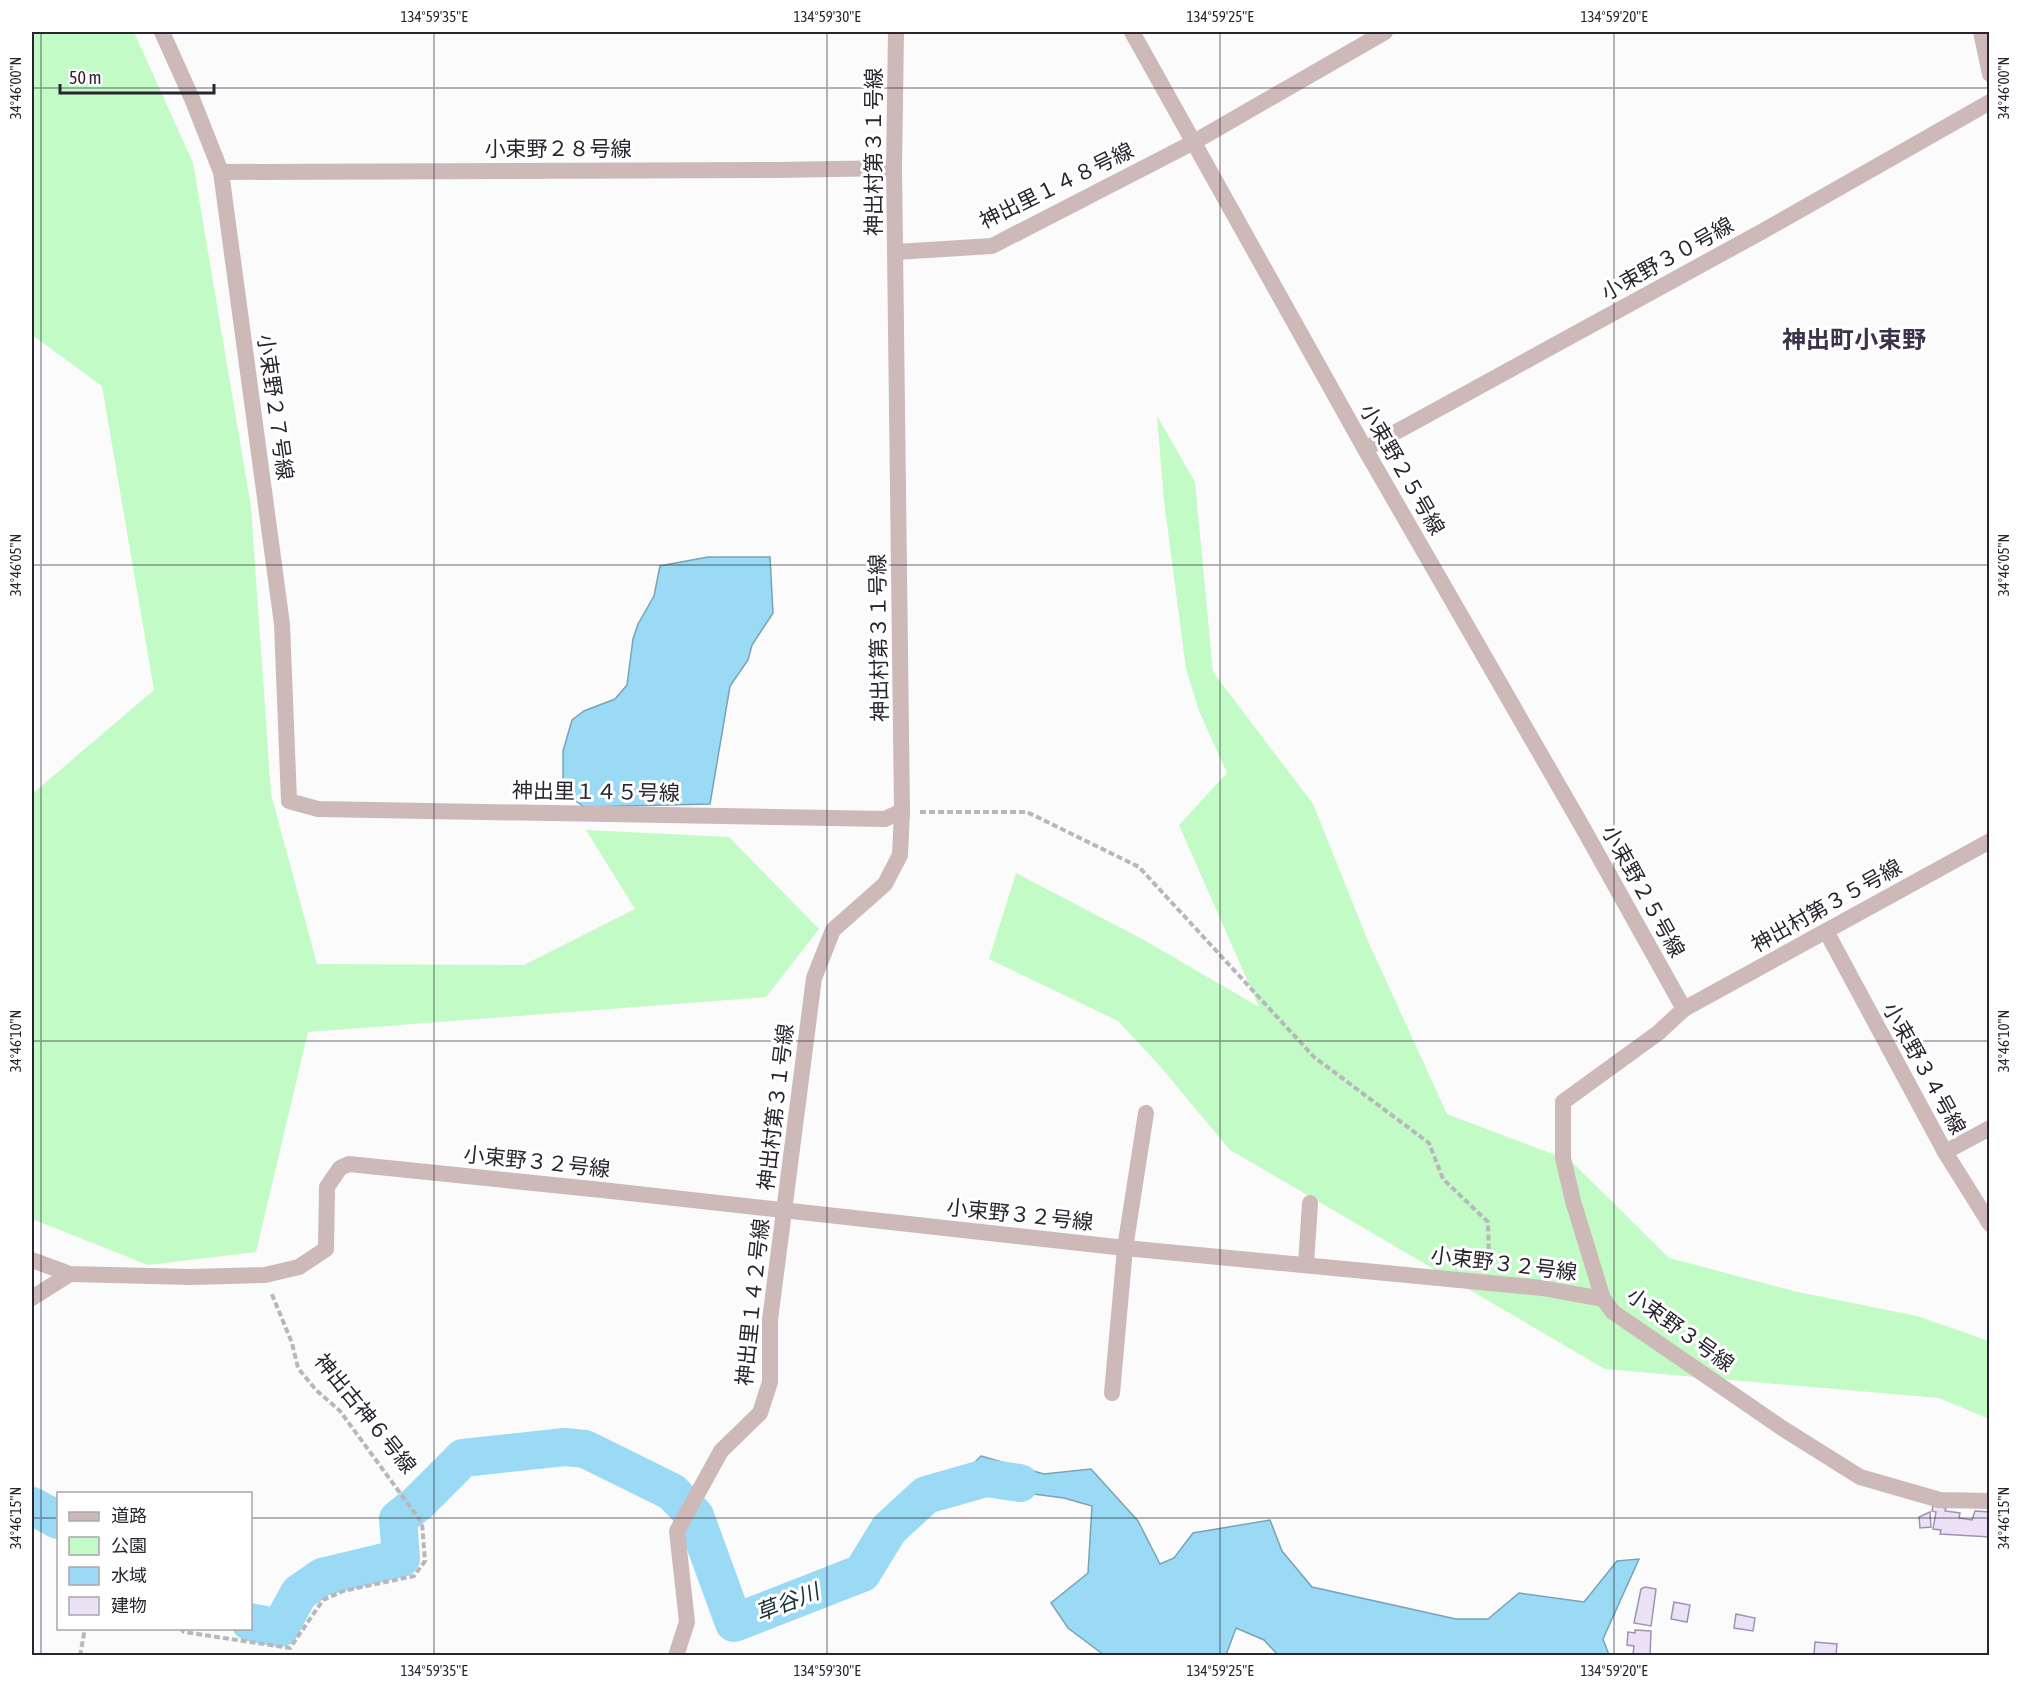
<svg xmlns="http://www.w3.org/2000/svg" width="2021" height="1687" font-family="'Asap Condensed','Noto Sans JP',sans-serif">
	<rect width="100%" height="100%" fill="#fbfbfb"/>
	<!-- green -->
	<g fill="#c2fbc5">
		<path d="M32,32H134L193,163L251,507L271,794L317,964L524,965L635,909L586,830L729,837L819,929L766,997L308,1032L256,1252L148,1265L32,1219V794L154,690L102,386L32,335Z"/>
		<path d="M1157,416L1195,482L1213,672L1313,804L1368,941L1447,1114L1571,1161L1669,1258L1798,1292L1917,1316L1989,1341V1419L1939,1398L1605,1369L1230,1150L1159,1065L1118,1021L989,959L1016,873L1144,940L1259,1007L1179,825L1227,773L1199,711L1186,669L1164,501Z"/>
	</g>
	<!-- water -->
	<g fill="#9adaf4" stroke="#78a3b9" stroke-width="1.5">
		<path d="M708,557H770L773,613L752,645L748,660L730,686L710,804L584,807L571,797L563,782V751L572,720L584,711L615,699L627,685L633,639L638,624L654,596L660,566Z"/>
		<path d="M981,1456L1044,1474L1091,1469L1138,1521L1160,1564L1174,1558L1193,1533L1270,1520L1282,1551L1312,1587L1456,1619H1488L1519,1593L1584,1602L1617,1561L1639,1559L1603,1639L1609,1655H1278L1264,1640L1236,1628L1226,1655H1104L1068,1628L1051,1603L1088,1573L1092,1506L1064,1498L972,1486L961,1476Z"/>
	</g>
	<g fill="none" stroke-linecap="round" stroke-linejoin="round">
		<!-- river -->
		<g stroke="#9adaf4" stroke-width="38">
			<path d="M32,1506L58,1520"/>
			<path d="M250,1622L280,1628L299,1593L322,1577L401,1558L398,1519L418,1503L463,1458L565,1447L585,1449L672,1492L695,1516L734,1623L862,1573L889,1529L926,1495L986,1478L1020,1483"/>
		</g>
	</g>
	<!-- building -->
	<g fill="#ebe3f5" stroke="#a092b1" stroke-width="1.5">
		<path d="M1933,1506L1946,1508L1945,1511L1960,1513L1959,1518L1972,1520L1975,1511L1990,1512V1537L1940,1534L1941,1530L1933,1529L1936,1512L1932,1511Z"/>
		<path d="M1930,1512L1931,1527L1920,1528L1919,1517Z"/>
		<path d="M1645,1587L1656,1589L1651,1626L1634,1623L1641,1589Z"/>
		<path d="M1674,1602L1690,1605L1687,1622L1671,1619Z"/>
		<path d="M1736,1614L1755,1618L1753,1631L1734,1628Z"/>
		<path d="M1635,1630L1651,1631L1650,1656L1633,1655L1634,1646L1627,1645L1628,1632L1635,1633Z"/>
		<path d="M1815,1642L1837,1644L1836,1656L1814,1654Z"/>
	</g>
	<g fill="none" stroke-linecap="round" stroke-linejoin="round">
		<!-- path -->
		<g stroke="#b9b7bb" stroke-width="4" stroke-dasharray="6 3" stroke-linecap="butt">
			<path d="M920,812H1027L1139,867L1314,1057L1429,1143L1443,1179L1488,1222L1489,1267"/>
			<path d="M180,1628L184,1632L290,1648L323,1600L343,1591L414,1576L425,1561L422,1523L340,1411L316,1390L298,1368L292,1343L271,1292"/>
			<path d="M80,1656L85,1628"/>
		</g>
		<!-- minor -->
		<g stroke="#ccb9b8" stroke-width="16">
			<path d="M162,32L193,101L221,172L282,624L289,801L318,809L885,819L902,811"/>
			<path d="M1132,32L1365,449L1583,828L1684,1009"/>
			<path d="M1981,32L1990,74"/>
			<path d="M221,172L777,170L894,168"/>
			<path d="M896,252L992,246L1194,142L1385,32"/>
			<path d="M1365,449L1763,231L1990,102"/>
			<path d="M1990,841L1684,1009L1658,1033L1563,1102V1158L1573,1201L1603,1299L1613,1312L1782,1428L1860,1477L1940,1500L1990,1501"/>
			<path d="M1826,931L1945,1152L1990,1224"/>
			<path d="M1945,1152L1990,1128"/>
			<path d="M32,1260L70,1274L190,1277L265,1275L299,1267L326,1249L327,1187L340,1168L349,1164L602,1190L1125,1248L1542,1288L1603,1299"/>
			<path d="M1306,1264L1310,1203"/>
			<path d="M32,1298L70,1274"/>
			<path d="M1112,1393L1125,1248L1146,1113"/>
			<path d="M676,1656L687,1622L677,1531L721,1451L760,1413L770,1382V1320L814,978L833,930L885,884L900,855L902,811L894,168L896,32"/>
		</g>
	</g>
	<!-- ticks -->
	<path fill="none" stroke="#292430" stroke-width="1.5" stroke-opacity="0.45" d="M41,32V1656M434,32V1656M827,32V1656M1220,32V1656M1614,32V1656M32,88H1990M32,565H1990M32,1041H1990M32,1518H58M250,1518H1990"/>
	<g text-anchor="middle" dominant-baseline="central" stroke-width="6" stroke-linejoin="round" paint-order="stroke">
		<!-- street labels -->
		<g font-size="21" fill="#292430" stroke="#fff">
			<text x="558" y="148">小束野２８号線</text>
			<text transform="translate(873 152) rotate(-90)">神出村第３１号線</text>
			<text transform="translate(1056 185) rotate(-26)">神出里１４８号線</text>
			<text transform="translate(1667 258) rotate(-29)">小束野３０号線</text>
			<text transform="translate(276 407) rotate(82)">小束野２７号線</text>
			<text transform="translate(1403 469) rotate(60)">小束野２５号線</text>
			<text transform="translate(878 638) rotate(-91)">神出村第３１号線</text>
			<text transform="translate(596 791) rotate(1)">神出里１４５号線</text>
			<text transform="translate(1644 891) rotate(61)">小束野２５号線</text>
			<text transform="translate(1826 905) rotate(-29)">神出村第３５号線</text>
			<text transform="translate(1925 1068) rotate(61)">小束野３４号線</text>
			<text transform="translate(775 1107) rotate(-83)">神出村第３１号線</text>
			<text transform="translate(537 1161) rotate(6)">小束野３２号線</text>
			<text transform="translate(1020 1214) rotate(6)">小束野３２号線</text>
			<text transform="translate(1504 1263) rotate(7)">小束野３２号線</text>
			<text transform="translate(752 1302) rotate(-84)">神出里１４２号線</text>
			<text transform="translate(1681 1329) rotate(36)">小束野３号線</text>
			<text transform="translate(366 1413) rotate(51)">神出古神６号線</text>
		</g>
		<!-- water labels -->
		<g font-size="22" font-style="italic" fill="#1a2f37" stroke="#fff">
			<text transform="translate(787 1602) rotate(-21)">草谷川</text>
		</g>
		<!-- quarter labels -->
		<g font-size="24" font-weight="bold" fill="#3c314a" stroke="#fff">
			<text x="1854" y="339">神出町小束野</text>
		</g>
	</g>
	<!-- border -->
	<rect width="2021" height="1687" fill="none" stroke="#ffffff" stroke-width="66"/>
	<!-- legend -->
	<rect x="57" y="1492" width="195" height="138" fill="#ffffff" stroke="#a9a7ac" stroke-width="1.5"/>
	<rect x="69" y="1512" width="30" height="9" fill="#ccb9b8" stroke="#a9a7ac" stroke-width="1.5"/>
	<text x="111" y="1522" font-size="18" fill="#292430">道路</text>
	<rect x="69" y="1537" width="30" height="18" fill="#c2fbc5" stroke="#a9a7ac" stroke-width="1.5"/>
	<text x="111" y="1552" font-size="18" fill="#292430">公園</text>
	<rect x="69" y="1567" width="30" height="18" fill="#9adaf4" stroke="#a9a7ac" stroke-width="1.5"/>
	<text x="111" y="1582" font-size="18" fill="#292430">水域</text>
	<rect x="69" y="1597" width="30" height="18" fill="#ebe3f5" stroke="#a9a7ac" stroke-width="1.5"/>
	<text x="111" y="1612" font-size="18" fill="#292430">建物</text>
	<!-- scale -->
	<path d="M60 84v9h154v-9" fill="none" stroke="#292430" stroke-width="3"/>
	<text x="69" y="84" font-size="18" fill="#292430" stroke="#ffffff" stroke-width="4.5" paint-order="stroke">50 m</text>
	<rect x="33" y="33" width="1955" height="1621" fill="none" stroke="#292430" stroke-width="2"/>
	<g font-size="15" text-anchor="middle" fill="#292430">
		<text x="434" y="22">134°59'35"E</text>
		<text x="827" y="22">134°59'30"E</text>
		<text x="1220" y="22">134°59'25"E</text>
		<text x="1614" y="22">134°59'20"E</text>
		<text transform="translate(2004 88) rotate(-90)" y="5">34°46'00"N</text>
		<text transform="translate(16 88) rotate(-90)" y="5">34°46'00"N</text>
		<text transform="translate(2004 565) rotate(-90)" y="5">34°46'05"N</text>
		<text transform="translate(16 565) rotate(-90)" y="5">34°46'05"N</text>
		<text transform="translate(2004 1041) rotate(-90)" y="5">34°46'10"N</text>
		<text transform="translate(16 1041) rotate(-90)" y="5">34°46'10"N</text>
		<text transform="translate(2004 1518) rotate(-90)" y="5">34°46'15"N</text>
		<text transform="translate(16 1518) rotate(-90)" y="5">34°46'15"N</text>
		<text x="434" y="1676">134°59'35"E</text>
		<text x="827" y="1676">134°59'30"E</text>
		<text x="1220" y="1676">134°59'25"E</text>
		<text x="1614" y="1676">134°59'20"E</text>
	</g>
</svg>
